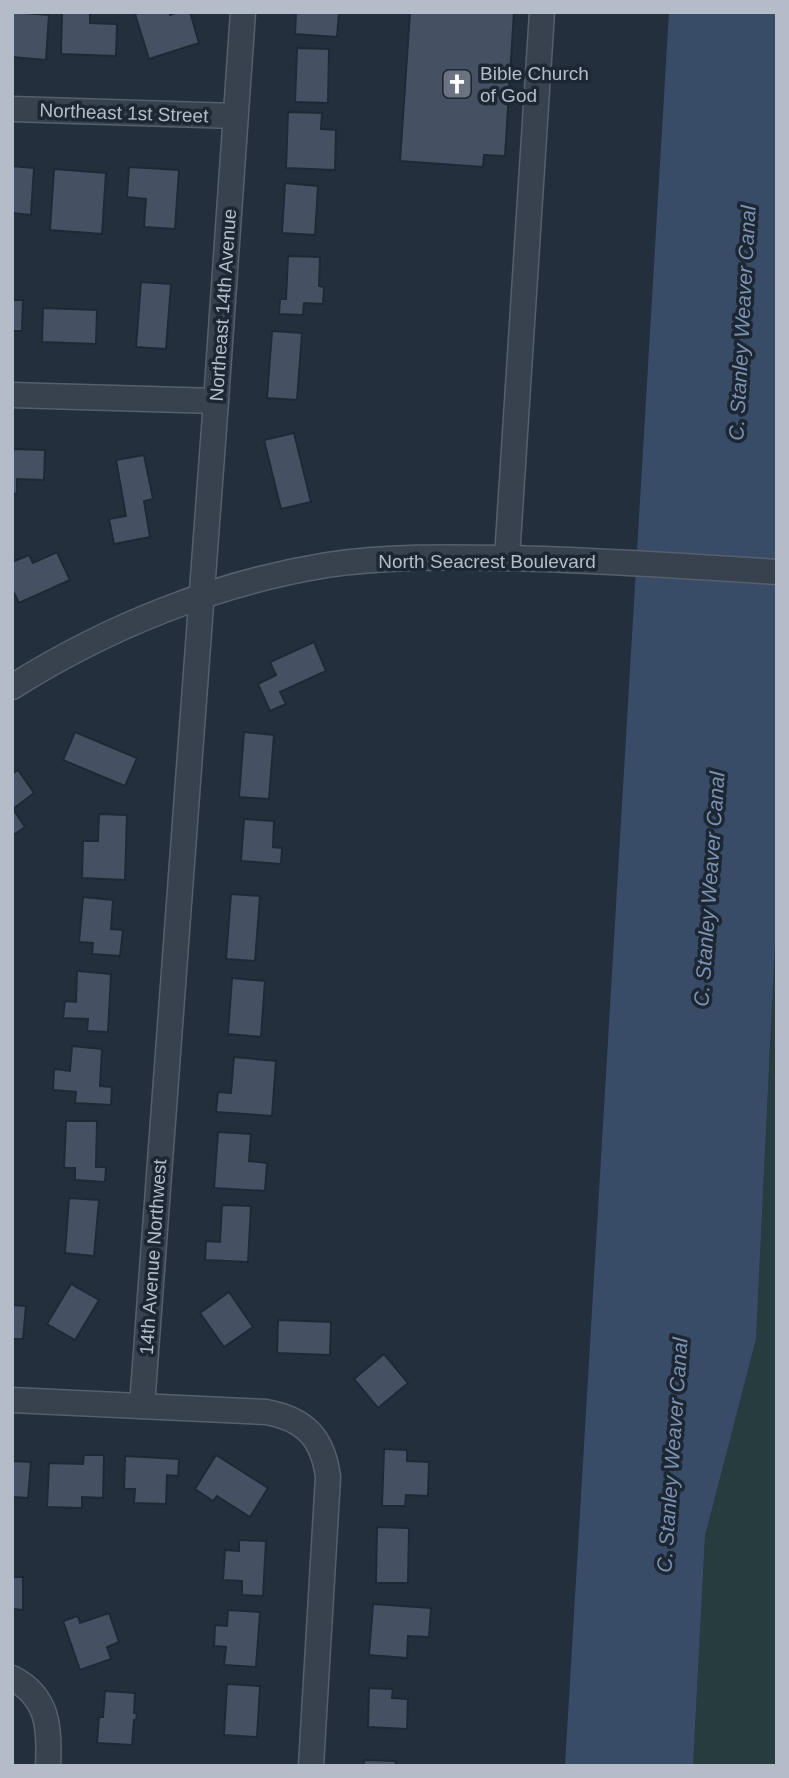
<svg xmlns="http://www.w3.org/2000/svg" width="789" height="1778" font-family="Arial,sans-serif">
	<rect width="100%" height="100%" fill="#242f3e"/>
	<!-- green -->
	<path fill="#263c3f" d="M777,901V1766H693L705,1536L756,1339Z"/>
	<!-- water -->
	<path fill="#394c67" d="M669,12H777V901L756,1339L705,1536L693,1766H565Z"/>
	<!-- building -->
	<g fill="#455162" stroke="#1f2835" stroke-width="2">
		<path d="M12,12L49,15L46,60L12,57Z"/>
		<path d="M62,12H90V23L117,24L116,56L61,54Z"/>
		<path d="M142,12H170V15L178,12H190L199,43L149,59L135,14Z"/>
		<path d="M296,12H339L337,37L295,34Z"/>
		<path d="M410,12H514L505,156L484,155L483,167L400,161Z"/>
		<path d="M297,48L329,49L328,103L295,102Z"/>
		<path d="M288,112L322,113L321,129L336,130L335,170L286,168Z"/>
		<path d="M12,166L34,168L31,215L12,213Z"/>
		<path d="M129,167L179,170L175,229L144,227L146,199L127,197Z"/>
		<path d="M54,169L106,173L102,234L50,230Z"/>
		<path d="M285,183L318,186L315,235L282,233Z"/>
		<path d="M288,256L320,257L319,286L324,287L323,304L304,303L303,315L279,314L280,299H286Z"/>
		<path d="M141,282L171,284L166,349L136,347Z"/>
		<path d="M12,300H23L22,331H12Z"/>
		<path d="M43,308L97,310L96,344L42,342Z"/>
		<path d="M272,331L302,333L297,400L267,398Z"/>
		<path d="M294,433L311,502L281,509L264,440Z"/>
		<path d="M12,449L45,450L44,480L17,479V494L12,493Z"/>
		<path d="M144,455L153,499L144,501L150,537L114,544L109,519L126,516L116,460Z"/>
		<path d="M57,552L70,580L19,603L12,589V562L29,555L33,563Z"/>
		<path d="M314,642L326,671L280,692L286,704L270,711L258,684L276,675L270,662Z"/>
		<path d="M75,732L137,758L125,786L63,760Z"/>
		<path d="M244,732L274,735L269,799L239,797Z"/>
		<path d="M18,770L34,793L13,809L25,827L12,836V774Z"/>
		<path d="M99,814L127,815L125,880L82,878L83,841H98Z"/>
		<path d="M244,819L274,821L273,847L282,848L281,864L241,861Z"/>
		<path d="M231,894L260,896L255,961L226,959Z"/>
		<path d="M83,897L113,900L111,929L123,930L120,956L92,954L93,943L79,942Z"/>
		<path d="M77,971L111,974L108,1032L87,1031L88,1019L63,1018L65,1001L76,1002Z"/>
		<path d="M232,978L265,981L261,1037L228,1034Z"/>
		<path d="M72,1046L102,1049L100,1086L112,1087L111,1105L75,1103L76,1092L53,1090L54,1069L70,1071Z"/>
		<path d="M234,1057L276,1061L272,1116L216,1112L218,1092L231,1093Z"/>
		<path d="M66,1121H97L96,1167H106L105,1182L75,1180V1168H64Z"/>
		<path d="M218,1132L251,1134L249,1161L267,1163L265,1191L214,1188Z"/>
		<path d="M69,1198L99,1200L94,1256L65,1253Z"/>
		<path d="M222,1205L251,1206L248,1262L205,1260L206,1241L220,1242Z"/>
		<path d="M71,1284L99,1300L75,1340L47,1324Z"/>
		<path d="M229,1292L253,1327L224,1347L200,1313Z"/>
		<path d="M12,1305L26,1306L23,1339H12Z"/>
		<path d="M278,1320L331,1322L330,1355L277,1353Z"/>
		<path d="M384,1354L408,1383L378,1408L354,1379Z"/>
		<path d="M384,1449L407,1450V1461L429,1462L428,1496L406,1495L405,1506H382Z"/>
		<path d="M84,1455H104L103,1498L82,1497V1508L47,1507L49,1463L83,1464Z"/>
		<path d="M216,1455L268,1488L250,1517L217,1496L213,1501L195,1489Z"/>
		<path d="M125,1456L179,1459L178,1476L167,1475L166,1504L134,1503L135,1489H124Z"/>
		<path d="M12,1461L31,1462L28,1498L12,1497Z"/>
		<path d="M377,1527L409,1528L408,1583H376Z"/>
		<path d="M239,1540L266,1541L263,1596L242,1595V1581L223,1580L225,1550L239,1551Z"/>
		<path d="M12,1577H23V1610L12,1609Z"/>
		<path d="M373,1604L431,1608L429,1637L408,1636L407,1658L369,1655Z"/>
		<path d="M228,1610L260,1612L256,1667L224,1665L226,1647L214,1646L215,1625L227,1626Z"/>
		<path d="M109,1613L119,1642L107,1647L111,1659L80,1670L63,1621L78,1616L80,1623Z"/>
		<path d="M227,1684L260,1686L257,1737L224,1735Z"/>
		<path d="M369,1688L393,1689L392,1698L408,1699L407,1729L368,1727Z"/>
		<path d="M105,1691L135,1693L134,1713H137L136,1720H134L132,1745L97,1743L99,1717H103Z"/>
		<path d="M364,1760L396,1761L395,1766H364Z"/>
	</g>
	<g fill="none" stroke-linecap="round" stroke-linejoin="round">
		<!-- minor casing -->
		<g stroke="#565f6c" stroke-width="27">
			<g id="minor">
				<path d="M12,109L235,116"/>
				<path d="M12,395L216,401"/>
				<path d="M507,558L542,12"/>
				<path d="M12,687C107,627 216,583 327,565C386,556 447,557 507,558C597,560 687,566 777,572"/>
				<path d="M12,1400L266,1412C305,1419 323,1438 328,1477L311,1766"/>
				<path d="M142,1406L216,401L243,12"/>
				<path d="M12,1678C49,1697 50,1729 48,1766"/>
			</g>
		</g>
		<!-- minor -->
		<use href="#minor" stroke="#38414e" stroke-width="24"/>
	</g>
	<!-- icons -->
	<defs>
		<g id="church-square" transform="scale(1.575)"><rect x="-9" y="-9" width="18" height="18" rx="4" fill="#6b7280" stroke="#1d2633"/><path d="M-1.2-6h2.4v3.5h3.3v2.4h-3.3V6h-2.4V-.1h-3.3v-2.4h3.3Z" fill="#fff"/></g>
	</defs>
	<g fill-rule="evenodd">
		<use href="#church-square" x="457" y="84"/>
	</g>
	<g text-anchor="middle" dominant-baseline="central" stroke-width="7" stroke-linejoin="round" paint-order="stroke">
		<!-- poi labels -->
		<g font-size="19" fill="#b4bcc9" stroke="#1d2633" text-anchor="start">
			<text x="480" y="73">Bible Church<tspan x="480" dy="22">of God</tspan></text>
		</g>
		<!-- street labels -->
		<g font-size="19" fill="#b4bcc9" stroke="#1d2633">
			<text transform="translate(124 113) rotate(2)">Northeast 1st Street</text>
			<text transform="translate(223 305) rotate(-86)">Northeast 14th Avenue</text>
			<text x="487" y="561">North Seacrest Boulevard</text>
			<text transform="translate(153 1257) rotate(-86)">14th Avenue Northwest</text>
		</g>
		<!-- water labels -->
		<g font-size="21" font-style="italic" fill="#7c92b1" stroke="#1d2633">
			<text transform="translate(742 323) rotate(-87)">C. Stanley Weaver Canal</text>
			<text transform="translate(709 889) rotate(-86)">C. Stanley Weaver Canal</text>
			<text transform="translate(672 1455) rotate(-86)">C. Stanley Weaver Canal</text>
		</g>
	</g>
	<!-- border -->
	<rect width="789" height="1778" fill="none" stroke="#b4bcc9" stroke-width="28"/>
</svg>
